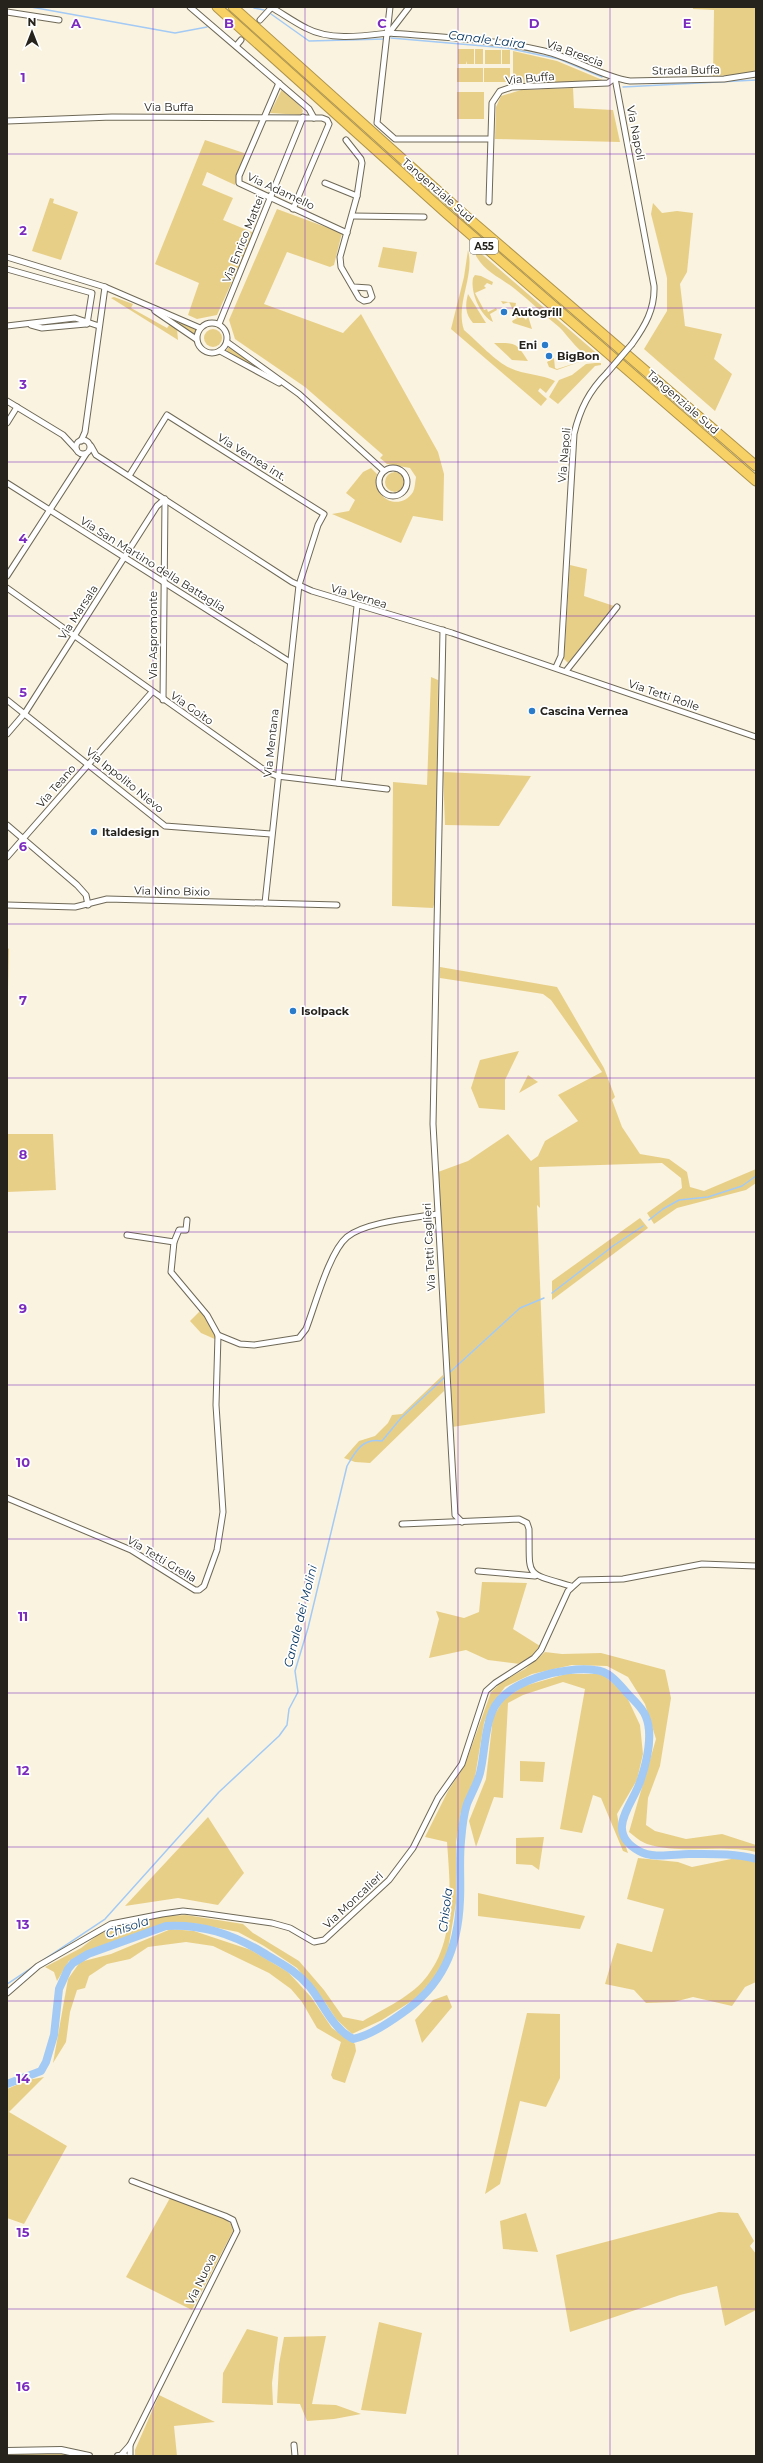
<svg xmlns="http://www.w3.org/2000/svg" width="763" height="2463" font-family="Montserrat,sans-serif">
	<rect width="100%" height="100%" fill="#faf3e0"/>
	<!-- green -->
	<g fill="#e8cf88">
		<path d="M693,7H756V74L713,76L714,10L693,9Z"/>
		<path d="M458,49H474V64H467L466,61V64H458Z"/>
		<rect x="475" y="49" width="8" height="15"/>
		<path d="M485,50H493V52V50H501V64H485Z"/>
		<rect x="502" y="50" width="8" height="14"/>
		<path d="M513,51L557,61L605,81L513,85Z"/>
		<rect x="457" y="68" width="26" height="14"/>
		<rect x="484" y="68" width="26" height="14"/>
		<path d="M573,88L574,108L613,110L620,142L495,139L496,107L501,96L521,90Z"/>
		<path d="M282,89L301,107L303,111L301,115L270,113Z"/>
		<rect x="457" y="92" width="27" height="27"/>
		<path d="M205,140L247,154L235,185L207,172L202,185L233,198L223,220L254,233L217,315L197,319L188,315L199,283L155,264Z"/>
		<path d="M50,198L54,199L53,203L78,212L61,260L32,251Z"/>
		<path d="M653,203L662,213L677,211L693,213L687,272L680,284L685,326L722,334L714,359L732,374L715,411L644,349L667,311V278L651,214Z"/>
		<path d="M277,209L342,233L334,265L330,267L287,252L264,304L343,333L361,314L438,452L444,474L443,521L413,516L401,543L332,514L349,511L355,500L346,493L363,472L371,468L377,474C373,503 402,510 413,492C415,488 415,482 416,477L410,468L387,464L380,458L383,455L305,387L235,339L229,320Z"/>
		<path d="M383,247L417,252L413,273L378,267Z"/>
		<path d="M476,249L601,357C587,366 568,335 559,327C544,315 530,301 515,289C500,277 486,273 476,256Z"/>
		<path d="M468,250C475,277 455,303 464,330C477,341 496,362 510,368C524,375 542,374 555,381L546,393L540,388L538,391L547,399L541,406L451,329L464,277Z"/>
		<path d="M475,275L481,276L493,282L492,285L487,283L484,286L486,288L475,293L484,310L487,309L488,312L496,308L497,310L490,314L493,322C481,316 470,293 473,278Z"/>
		<path d="M468,294L486,323H473C465,314 465,305 468,294Z"/>
		<path d="M114,297L133,304L131,308L167,328L170,324L177,329L178,340L111,298Z"/>
		<path d="M501,301L516,303L515,308L526,320L528,316L532,329L513,323L512,321L517,318L509,302L503,304Z"/>
		<path d="M160,311L197,330L196,335Z"/>
		<circle cx="213" cy="338" r="9"/>
		<path d="M494,343C516,343 516,342 528,361L512,360Z"/>
		<path d="M229,347L269,374L226,351Z"/>
		<path d="M554,358L555,368L557,369L582,361L557,370L549,367L547,362Z"/>
		<path d="M595,363H601V365L595,366L558,404L549,397L559,380L572,375L586,364Z"/>
		<circle cx="395" cy="482" r="10"/>
		<path d="M570,565L587,569L584,596L614,606L568,663L564,659Z"/>
		<path d="M431,677L438,680L436,897L433,908L392,906L393,782L427,785Z"/>
		<path d="M443,772L531,776L499,826L445,825Z"/>
		<path d="M7,947L9,949L7,1033Z"/>
		<path d="M440,967L557,987L604,1068L615,1097L612,1100L622,1127L640,1154L669,1159L687,1172L690,1187L704,1191L756,1169V1183L746,1190L677,1208L654,1224L647,1213L682,1188L681,1178L662,1163L539,1167L540,1208L537,1205L545,1413L452,1427L438,1172L468,1161L508,1134L531,1161L538,1156L545,1141L578,1121L558,1095L602,1072L551,1000L543,994L440,978Z"/>
		<path d="M519,1051L505,1080V1110L479,1108L471,1088L480,1060Z"/>
		<path d="M528,1075L538,1082L519,1093Z"/>
		<path d="M7,1134H53L56,1190L7,1192Z"/>
		<path d="M640,1218L648,1228L552,1300V1281Z"/>
		<path d="M201,1310L208,1318L217,1340L201,1333L190,1321Z"/>
		<path d="M443,1375L444,1391L370,1463L355,1462L344,1458L359,1441L375,1436L388,1423L392,1415L402,1414Z"/>
		<path d="M482,1582L527,1583L513,1629L540,1646L534,1654L520,1664L488,1660L466,1650L429,1658L439,1619L436,1611L464,1618L479,1612Z"/>
		<path d="M545,1652L562,1654L601,1653L665,1670L671,1698L660,1766L648,1798L646,1825L655,1831L686,1839L722,1834L756,1845V1852C720,1844 683,1855 647,1844C641,1842 634,1836 629,1832L656,1739L645,1704L628,1677L607,1666L572,1665L532,1674L505,1687L491,1706L484,1723L475,1777L461,1812L456,1843V1903L448,1950L438,1975L415,1999L382,2020L352,2034L336,2019L325,2002L297,1968L264,1946L238,1932L193,1923L165,1924L87,1951L69,1961L57,1981L54,1972L45,1967L81,1948L103,1931L123,1923L164,1916L186,1915L243,1924L253,1933L299,1961L324,1990L343,2017L363,2021C385,2008 413,1996 428,1975C456,1938 450,1885 447,1842L425,1837L448,1791L465,1765L491,1692L503,1681L525,1669Z"/>
		<path d="M566,1674H602L625,1693L640,1725L643,1754L637,1780L617,1814L620,1830L628,1853L623,1851L601,1798L593,1795L582,1833L560,1829L585,1689L563,1682L523,1695L508,1703L503,1798L494,1797L476,1847L469,1821L486,1779L493,1717L504,1699L524,1686Z"/>
		<path d="M520,1761L545,1762L543,1782L520,1781Z"/>
		<path d="M208,1817L244,1873L218,1905L178,1898L125,1906Z"/>
		<path d="M544,1837L539,1870L532,1865L516,1864V1838Z"/>
		<path d="M638,1858L678,1862L692,1867L736,1858L749,1859L756,1863V1982L745,1987L732,2006L693,1997L674,2002L646,2003L634,1990L605,1984L617,1943L652,1952L664,1909L627,1899Z"/>
		<path d="M478,1893L585,1916L580,1929L478,1916Z"/>
		<path d="M171,1929L194,1931L251,1950L288,1972L311,1997L332,2028L355,2044L356,2051L345,2083L333,2079L331,2075L341,2042L317,2028L302,2002L291,1989L269,1973L213,1946L186,1942L148,1947L130,1959L107,1964L89,1976L85,1988L77,1990L70,2012L66,2042L53,2063L68,1979L80,1962L111,1954Z"/>
		<path d="M447,1995L452,2007L422,2043L415,2020L433,2000Z"/>
		<path d="M527,2013L560,2014V2078L546,2107L520,2101L500,2184L485,2194Z"/>
		<path d="M44,2077L9,2112L67,2146L24,2224L7,2218V2089L28,2080Z"/>
		<path d="M170,2198L224,2218L231,2224L233,2231L192,2310L126,2277Z"/>
		<path d="M719,2212L738,2213L754,2241L750,2246L756,2254V2310L725,2326L717,2286L680,2295L570,2332L556,2255Z"/>
		<path d="M526,2213L538,2252L503,2249L500,2221Z"/>
		<path d="M379,2322L422,2333L406,2414L361,2410Z"/>
		<path d="M247,2329L278,2337L272,2383L273,2405L222,2403L223,2373Z"/>
		<path d="M326,2336L312,2404L336,2405L361,2414L334,2419L307,2421L300,2404L277,2403L279,2364L284,2337Z"/>
		<path d="M159,2395L215,2422L174,2426L177,2456H135V2450Z"/>
		<path d="M51,2452L73,2456H7V2455Z"/>
	</g>
	<g fill="none" stroke-linecap="round" stroke-linejoin="round">
		<!-- stream -->
		<g stroke="#a3caf5" stroke-width="1.5">
			<path d="M31,7L175,33L207,27"/>
			<path d="M254,8L264,10"/>
			<path d="M271,14L309,41L385,39"/>
			<path d="M391,38L507,48L559,59L602,77"/>
			<path d="M623,87L756,80"/>
			<path d="M649,1220L663,1209L679,1200L708,1197L742,1186L756,1176"/>
			<path d="M552,1293L613,1246L643,1226"/>
			<path d="M449,1373L520,1308L544,1298"/>
			<path d="M7,1984L105,1919L219,1792L279,1736L287,1725L289,1709L298,1692L295,1671L308,1628L347,1466C356,1450 363,1438 382,1441L401,1418L446,1376"/>
		</g>
		<!-- river -->
		<path stroke="#a3caf5" stroke-width="8" d="M7,2084L41,2071L46,2062L54,2035L59,1989L68,1969L73,1963L88,1954L166,1926C202,1924 232,1934 262,1952C281,1964 293,1968 309,1986C324,2004 331,2027 353,2039C369,2036 387,2024 401,2014C442,1986 458,1950 460,1900C461,1881 459,1861 461,1841C462,1829 463,1816 467,1804C471,1794 477,1784 480,1773C485,1753 484,1731 492,1712C505,1680 564,1666 595,1670C610,1671 619,1684 628,1694C634,1701 643,1708 646,1717C653,1734 647,1761 641,1779C634,1804 603,1831 639,1851C653,1859 674,1854 689,1854C712,1854 734,1853 756,1859"/>
		<!-- minor casing -->
		<g stroke="#6e6857" stroke-width="7">
			<g id="minor">
				<path d="M190,7L309,109L314,118"/>
				<path d="M271,7C283,14 294,22 306,28C330,41 363,36 389,33C440,37 493,39 544,51C574,58 600,76 630,81L724,79L756,74"/>
				<path d="M390,7L377,123L395,139H490"/>
				<path d="M7,12L59,20"/>
				<path d="M260,20L272,7"/>
				<path d="M389,33L409,7"/>
				<path d="M236,46L241,40"/>
				<path d="M615,78L654,286C655,309 645,326 632,344"/>
				<path d="M279,83L239,176V183L347,233"/>
				<path d="M7,121L112,117L322,118L327,120L329,124L293,209"/>
				<path d="M346,140L361,159L362,163L357,196"/>
				<path d="M325,183L357,196L340,257L341,267L359,298L364,301L369,300L372,297L369,288L354,287"/>
				<path d="M489,202L492,103L500,91L512,87L608,83L615,78"/>
				<path d="M353,216L424,217"/>
				<path d="M7,257L105,287L200,328"/>
				<path d="M7,269L92,293L87,324"/>
				<path d="M155,311L196,339"/>
				<circle cx="212" cy="338" r="15"/>
				<path d="M219,324L303,117"/>
				<path d="M31,325L42,328L86,324"/>
				<path d="M7,326L75,318L99,326"/>
				<path d="M227,342L299,394L384,471"/>
				<path d="M220,351L279,383"/>
				<path d="M7,401L63,435L76,449"/>
				<path d="M7,423L17,407"/>
				<circle cx="83" cy="447" r="7"/>
				<path d="M81,441L85,432L105,287"/>
				<path d="M91,446L96,455L292,582L312,591L452,633L756,737"/>
				<circle cx="393" cy="482" r="14"/>
				<path d="M129,476L167,415L324,514L318,525L299,585L265,903"/>
				<path d="M7,483L290,662"/>
				<path d="M7,576L86,454"/>
				<path d="M7,588L267,772L277,776L387,789"/>
				<path d="M443,630L433,1124L455,1515L462,1522"/>
				<path d="M556,667L561,656L574,434C580,409 589,391 607,373"/>
				<path d="M566,671L617,607"/>
				<path d="M7,700L165,826L271,834"/>
				<path d="M163,700L165,500"/>
				<path d="M7,734L25,713L157,506L165,499"/>
				<path d="M338,783L357,606"/>
				<path d="M7,825L77,885L86,895L88,905"/>
				<path d="M7,857L152,692"/>
				<path d="M7,905L75,907L107,899L337,905"/>
				<path d="M127,1235L174,1242"/>
				<path d="M218,1335L240,1344L254,1345L299,1338L306,1329C315,1306 329,1252 347,1237C365,1222 413,1218 437,1214"/>
				<path d="M7,1498L131,1550L195,1590H199L204,1586L217,1550L223,1512L216,1405L218,1335L207,1315L171,1272L174,1242L179,1230H186L187,1220"/>
				<path d="M402,1524L519,1519L527,1523L529,1529C530,1578 523,1572 571,1586"/>
				<path d="M478,1571L535,1576"/>
				<path d="M7,1993L38,1966L111,1924L162,1914L183,1911L201,1913L272,1923L290,1928L314,1942L324,1940L389,1880L413,1848L438,1798L462,1764L486,1691L495,1683L534,1658L541,1650L568,1591L580,1580L623,1579L702,1564L756,1566"/>
				<path d="M294,2445L295,2456"/>
				<path d="M121,2455L130,2445L237,2231L233,2220L225,2216L132,2181"/>
				<path d="M130,2456V2445"/>
			</g>
		</g>
		<!-- tertiary casing -->
		<g stroke="#6e6857" stroke-width="8">
			<g id="tertiary">
				<path d="M7,2451L61,2450L89,2456"/>
				<path d="M118,2456H125"/>
			</g>
		</g>
		<!-- motorway casing -->
		<g stroke="#ae944b" stroke-width="11">
			<g id="motorway">
				<path d="M217,7L447,214L756,481"/>
				<path d="M233,7L467,217L756,466"/>
			</g>
		</g>
		<!-- minor -->
		<use href="#minor" stroke="#fff" stroke-width="5"/>
		<!-- tertiary -->
		<use href="#tertiary" stroke="#fff" stroke-width="6"/>
		<!-- motorway -->
		<use href="#motorway" stroke="#f7d165" stroke-width="9"/>
		<!-- minor-bridge casing -->
		<g stroke="#6e6857" stroke-width="7" stroke-linecap="butt">
			<path id="minor-bridge" d="M607,373L632,344"/>
		</g>
		<!-- minor-bridge -->
		<use href="#minor-bridge" stroke="#fff" stroke-width="5"/>
	</g>
	<!-- grid -->
	<path fill="none" stroke="#7b2cbf" stroke-width="1" stroke-opacity="0.55" d="M153,7V2456M305,7V2456M458,7V2456M610,7V2456M7,154H756M7,308H756M7,462H756M7,616H756M7,770H756M7,924H756M7,1078H756M7,1232H756M7,1385H756M7,1539H756M7,1693H756M7,1847H756M7,2001H756M7,2155H756M7,2309H756"/>
	<!-- markers -->
	<g fill="#2a7ccb" stroke="#fff" stroke-width="1.5">
		<circle cx="504" cy="312" r="4"/>
		<circle cx="545" cy="345" r="4"/>
		<circle cx="549" cy="356" r="4"/>
		<circle cx="532" cy="711" r="4"/>
		<circle cx="94" cy="832" r="4"/>
		<circle cx="293" cy="1011" r="4"/>
	</g>
	<g text-anchor="middle" dominant-baseline="central" stroke-width="3.5" stroke-linejoin="round" paint-order="stroke">
		<!-- shield labels -->
		<rect fill="#fff" stroke="#666560" stroke-width="1" x="470" y="238" width="28" height="16" rx="3"/>
		<g font-size="10" font-weight="bold" fill="#25231c">
			<text x="484" y="246">A55</text>
		</g>
		<!-- street labels -->
		<g font-size="11" fill="#25231c" stroke="#fff">
			<text transform="translate(575 53) rotate(20)">Via Brescia</text>
			<text transform="translate(686 70) rotate(-1)">Strada Buffa</text>
			<text transform="translate(530 78) rotate(-5)">Via Buffa</text>
			<text x="169" y="107">Via Buffa</text>
			<text transform="translate(636 133) rotate(79)">Via Napoli</text>
			<text transform="translate(438 190) rotate(41)">Tangenziale Sud</text>
			<text transform="translate(281 191) rotate(25)">Via Adamello</text>
			<text transform="translate(243 239) rotate(-68)">Via Enrico Mattei</text>
			<text transform="translate(683 402) rotate(41)">Tangenziale Sud</text>
			<text transform="translate(564 455) rotate(-85)">Via Napoli</text>
			<text transform="translate(252 457) rotate(32)">Via Vernea int.</text>
			<text transform="translate(153 564) rotate(32)">Via San Martino della Battaglia</text>
			<text transform="translate(359 596) rotate(17)">Via Vernea</text>
			<text transform="translate(78 612) rotate(-57)">Via Marsala</text>
			<text transform="translate(153 635) rotate(-90)">Via Aspromonte</text>
			<text transform="translate(664 695) rotate(19)">Via Tetti Rolle</text>
			<text transform="translate(192 708) rotate(35)">Via Goito</text>
			<text transform="translate(271 743) rotate(-84)">Via Mentana</text>
			<text transform="translate(125 780) rotate(39)">Via Ippolito Nievo</text>
			<text transform="translate(56 786) rotate(-49)">Via Teano</text>
			<text transform="translate(172 891) rotate(1)">Via Nino Bixio</text>
			<text transform="translate(429 1247) rotate(-93)">Via Tetti Caglieri</text>
			<text transform="translate(162 1559) rotate(31)">Via Tetti Grella</text>
			<text transform="translate(353 1900) rotate(-43)">Via Moncalieri</text>
			<text transform="translate(201 2279) rotate(-64)">Via Nuova</text>
		</g>
		<!-- poi labels -->
		<g font-size="11" font-weight="bold" fill="#25231c" stroke="#fff" text-anchor="start">
			<text x="512" y="312">Autogrill</text>
			<text x="537" y="345" text-anchor="end">Eni</text>
			<text x="557" y="356">BigBon</text>
			<text x="540" y="711">Cascina Vernea</text>
			<text x="102" y="832">Italdesign</text>
			<text x="301" y="1011">Isolpack</text>
		</g>
		<!-- water labels -->
		<g font-size="12" font-style="italic" fill="#00315d" stroke="#fff">
			<text transform="translate(487 39) rotate(7)">Canale Laira</text>
			<text transform="translate(300 1616) rotate(-76)">Canale dei Molini</text>
			<text transform="translate(445 1910) rotate(-83)">Chisola</text>
			<text transform="translate(127 1927) rotate(-19)">Chisola</text>
		</g>
	</g>
	<g font-size="13" text-anchor="middle" font-weight="bold" fill="#7b2cbf" stroke="#fff" stroke-width="3.5" stroke-linejoin="round" paint-order="stroke">
		<text x="76" y="28">A</text>
		<text x="229" y="28">B</text>
		<text x="382" y="28">C</text>
		<text x="534" y="28">D</text>
		<text x="687" y="28">E</text>
		<text x="23" y="82">1</text>
		<text x="23" y="235">2</text>
		<text x="23" y="389">3</text>
		<text x="23" y="543">4</text>
		<text x="23" y="697">5</text>
		<text x="23" y="851">6</text>
		<text x="23" y="1005">7</text>
		<text x="23" y="1159">8</text>
		<text x="23" y="1313">9</text>
		<text x="23" y="1467">10</text>
		<text x="23" y="1621">11</text>
		<text x="23" y="1775">12</text>
		<text x="23" y="1929">13</text>
		<text x="23" y="2083">14</text>
		<text x="23" y="2237">15</text>
		<text x="23" y="2391">16</text>
	</g>
	<!-- border -->
	<rect width="763" height="2463" fill="none" stroke="#25231c" stroke-width="16"/>
	<!-- north arrow -->
	<g transform="translate(32 32)" stroke="#ffffff" stroke-width="3" paint-order="stroke">
	<path d="M0-3L7 15L0 10L-7 15Z" fill="#25231c"/>
	<text y="-6" font-size="11" font-weight="bold" text-anchor="middle" fill="#25231c">N</text>
	</g>
</svg>
